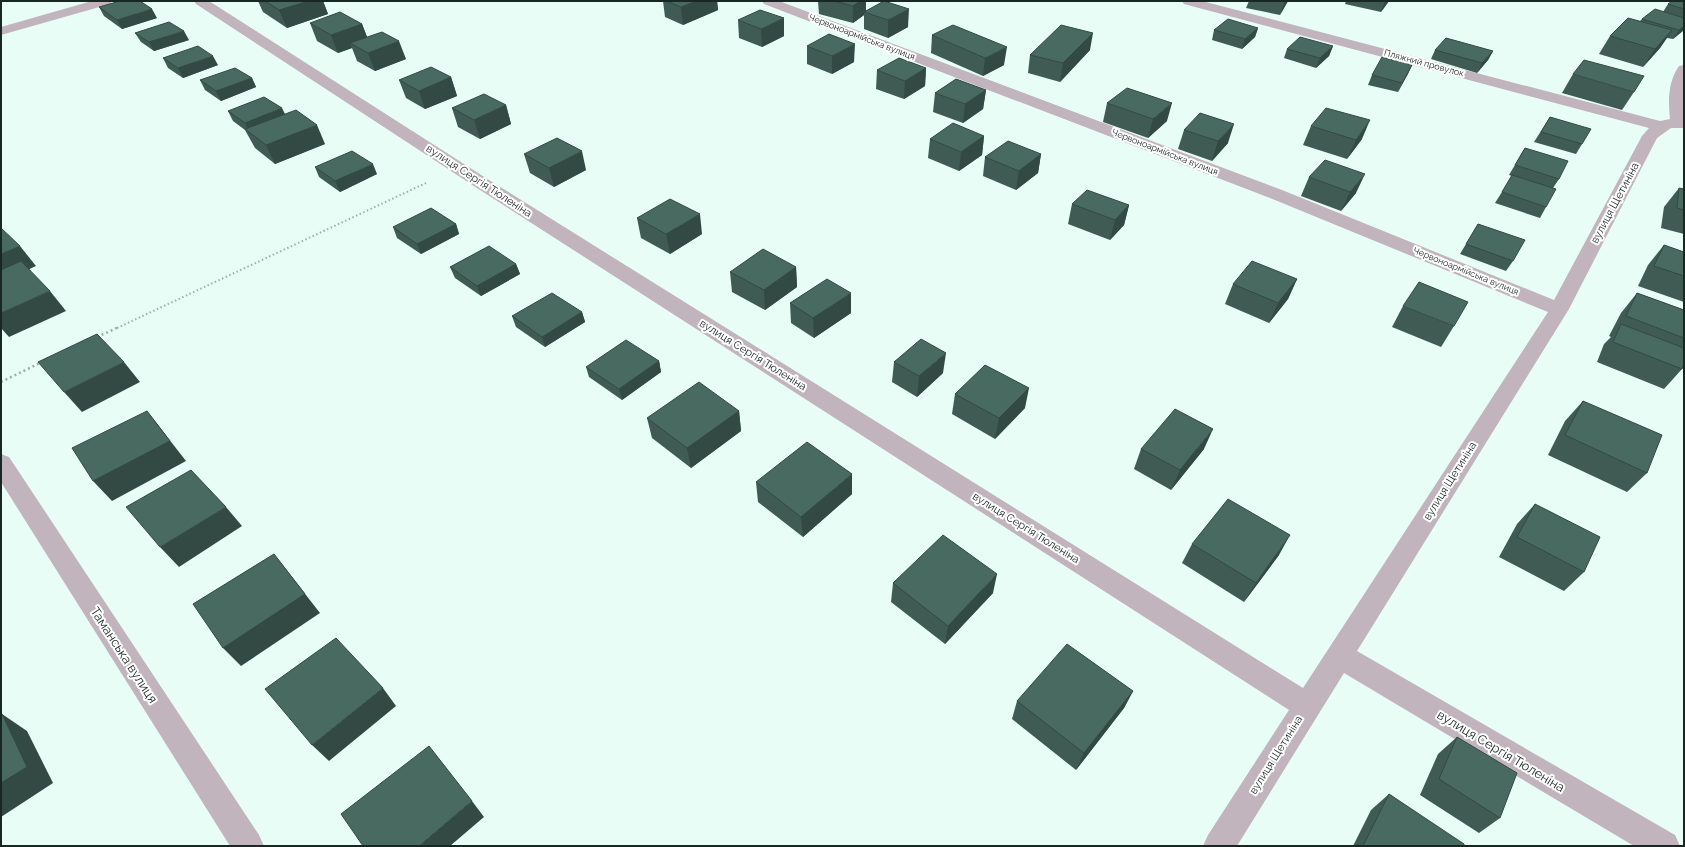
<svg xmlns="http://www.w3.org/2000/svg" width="1685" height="847" font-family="Raleway,sans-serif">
	<rect width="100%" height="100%" fill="#e7fdf6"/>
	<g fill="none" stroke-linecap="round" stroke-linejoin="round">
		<!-- path-far1 -->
		<path stroke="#9db0aa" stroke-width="2" stroke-dasharray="1.5 2.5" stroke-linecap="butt" d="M117,328L426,183"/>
		<!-- path -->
		<g stroke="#9db0aa" stroke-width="2.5" stroke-dasharray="2 3" stroke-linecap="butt">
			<path d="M97,337L119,327"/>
			<path d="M1,382L42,362"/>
		</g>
		<!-- minor -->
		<g fill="#c1b4bc" fill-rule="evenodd">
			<path d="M92,1H112L110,4L1,35V27Z"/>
			<path d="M194,1H209L489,180L1303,688L1548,312L1270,198L764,4L762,1H779L1282,190L1554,300L1642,136L1649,128L1184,4L1182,1H1202L1660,121L1670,119C1668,100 1668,82 1679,66L1684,65V128H1671L1657,138L1569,309L1357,651L1675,835L1680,846H1634L1344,673L1237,846H1203L1208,835L1289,710L477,188L196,4Z"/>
			<path d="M1,454L9,457L259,835L264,846H230L1,482Z"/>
		</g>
	</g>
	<!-- wall -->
	<g fill="#3f5b53">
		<path d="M258,1H323L328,14L287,28L263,12Z"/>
		<path d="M663,1H717L718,10L683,25L665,17Z"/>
		<path d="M818,1H866V10L908,27L888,38L864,29V15L853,23L819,14Z"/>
		<path d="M1249,1H1288L1280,15L1246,8Z"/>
		<path d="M1346,1H1389L1381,12L1345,4Z"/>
		<path d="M1684,1V30L1673,39L1667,38L1660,48L1643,67L1599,54L1610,36L1640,21L1642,19L1663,12L1668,4Z"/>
		<path d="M99,7L157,18L122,29L104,16Z"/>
		<path d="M738,20L784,36L762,47L739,38Z"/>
		<path d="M310,23L362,24L367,37L406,59L375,71L357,61L352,48L338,53L317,41Z"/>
		<path d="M1258,28L1255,37L1242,49L1212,40L1214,30Z"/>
		<path d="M135,33L189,40L154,51L141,42Z"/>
		<path d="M932,35L1004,65L983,76L931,53Z"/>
		<path d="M807,46L854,62L832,74L807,64Z"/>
		<path d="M1333,46L1329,56L1316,68L1284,58L1287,49Z"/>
		<path d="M1090,50L1060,82L1028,73L1030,55Z"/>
		<path d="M1435,50L1493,51L1488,60L1477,73L1431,59Z"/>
		<path d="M163,58L218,65L183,78L168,68Z"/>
		<path d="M1412,65L1398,92L1368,85L1372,75Z"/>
		<path d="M926,68L925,86L904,99L876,89L877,70Z"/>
		<path d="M1573,74L1634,92L1622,110L1562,93Z"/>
		<path d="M451,77L457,96L425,109L406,98L399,80Z"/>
		<path d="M252,78L256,87L221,101L205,90L200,80Z"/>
		<path d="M986,90L983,109L963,123L933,112L935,93Z"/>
		<path d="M1107,103L1167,121L1148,138L1103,122Z"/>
		<path d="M506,105L511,124L480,139L458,127L452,108Z"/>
		<path d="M228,111L285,114L325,144L275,164L255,148L245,130L233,121Z"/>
		<path d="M1550,117L1582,144L1576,154L1534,142Z"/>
		<path d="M1311,126L1362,139L1347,159L1303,145Z"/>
		<path d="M1184,130L1228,143L1212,161L1178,149Z"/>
		<path d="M984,136L982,155L959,171L928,158L930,139Z"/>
		<path d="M1525,148L1559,179L1553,188L1546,207L1540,218L1495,203L1512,176L1509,175Z"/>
		<path d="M524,154L586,170L554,187L530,173Z"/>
		<path d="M1041,154L1038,173L1016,190L983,176L985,157Z"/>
		<path d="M315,167L377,174L340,192L319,177Z"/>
		<path d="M1309,177L1356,193L1341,211L1301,196Z"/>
		<path d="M1679,188L1684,189V234L1661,228L1664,207Z"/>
		<path d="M1072,204L1129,205L1124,225L1110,240L1068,224Z"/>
		<path d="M637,218L702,234L670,254L641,238Z"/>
		<path d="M456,224L459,234L421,254L397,238L393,227Z"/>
		<path d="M1478,224L1513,261L1506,271L1460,254Z"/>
		<path d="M1664,245L1684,252V302L1638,286L1648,265Z"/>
		<path d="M516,264L520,274L481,296L455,278L450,267Z"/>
		<path d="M796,267L797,287L765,310L732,292L730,272Z"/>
		<path d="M1297,279L1288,299L1269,323L1225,304L1233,284Z"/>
		<path d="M1637,293L1684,310V364L1682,369L1664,389L1597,362L1604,344L1611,337L1609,336L1621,313Z"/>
		<path d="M790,303L851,313L814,338L791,323Z"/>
		<path d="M1403,306L1454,326L1441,347L1392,327Z"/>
		<path d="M582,312L585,322L545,347L516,327L512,316Z"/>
		<path d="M659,361L661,372L622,400L589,377L586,367Z"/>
		<path d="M894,362L943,373L917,397L892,382Z"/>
		<path d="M955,394L1025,408L995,439L952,414Z"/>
		<path d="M1583,401L1647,473L1627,492L1548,455L1565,421Z"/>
		<path d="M739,411L741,431L691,468L652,438L647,418Z"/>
		<path d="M1141,449H1204L1171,490L1134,469Z"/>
		<path d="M756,482L852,494L803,537L758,502Z"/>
		<path d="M1535,504L1584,572L1564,591L1499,557L1517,524Z"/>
		<path d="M1192,544L1279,555L1244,602L1182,563Z"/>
		<path d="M893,583L993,593L945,644L891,602Z"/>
		<path d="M1133,691L1124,708L1076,770L1012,719L1017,701Z"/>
		<path d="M1457,737L1500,818L1479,833L1420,795L1438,754Z"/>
		<path d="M1389,794L1464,846H1353L1371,810Z"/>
	</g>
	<!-- shaded-wall -->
	<g fill="#334a44">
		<path d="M309,1H323L328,14L287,28L279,10Z"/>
		<path d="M697,1H717L718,10L683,25L681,7Z"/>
		<path d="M860,1H866V12H864V15L853,23V6Z"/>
		<path d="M1285,1H1288L1280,15Z"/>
		<path d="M1385,1H1389L1381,12Z"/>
		<path d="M152,9L157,18L122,29L117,20Z"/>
		<path d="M909,9L908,27L888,38V20Z"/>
		<path d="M784,18V36L762,47L761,29Z"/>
		<path d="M362,24L369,42L350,43L352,48L338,53L331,35Z"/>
		<path d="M1684,26V30L1673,39L1679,30Z"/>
		<path d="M1258,28L1255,37L1242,49L1245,39Z"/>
		<path d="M1672,30L1660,48L1643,67L1655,49Z"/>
		<path d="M184,31L189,40L154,51L149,42Z"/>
		<path d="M1093,33L1090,50L1060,82L1063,63Z"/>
		<path d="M399,41L406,59L375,71L368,53Z"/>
		<path d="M855,44L854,62L832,74V56Z"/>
		<path d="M1333,46L1329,56L1316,68L1320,58Z"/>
		<path d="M1007,47L1004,65L983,76L985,58Z"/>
		<path d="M1493,51L1488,60L1477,73L1482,63Z"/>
		<path d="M213,56L218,65L183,78L178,68Z"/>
		<path d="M1412,65L1408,74L1398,92L1402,83Z"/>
		<path d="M926,68L925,86L904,99L905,81Z"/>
		<path d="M451,77L457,96L425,109L419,91Z"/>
		<path d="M252,78L256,87L221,101L216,91Z"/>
		<path d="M986,90L983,109L963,123L965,104Z"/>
		<path d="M1172,103L1167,121L1148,138L1153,119Z"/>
		<path d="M506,105L511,124L480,139L474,120Z"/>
		<path d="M282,108L287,118L250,133L245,123Z"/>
		<path d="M1370,120L1362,139L1347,159L1356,140Z"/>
		<path d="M1234,124L1228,143L1212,161L1218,141Z"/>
		<path d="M317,125L325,144L275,164L266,145Z"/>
		<path d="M984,136L982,155L959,171L961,152Z"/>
		<path d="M582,151L586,170L554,187L549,168Z"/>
		<path d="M1041,154L1038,173L1016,190L1019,171Z"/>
		<path d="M373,164L377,174L340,192L335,181Z"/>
		<path d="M1365,174L1356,193L1341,211L1350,192Z"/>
		<path d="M1129,205L1124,225L1110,240L1115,220Z"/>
		<path d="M700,214L702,234L670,254L666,234Z"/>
		<path d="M456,224L459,234L421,254L417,244Z"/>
		<path d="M20,246L36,266L1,282V254Z"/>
		<path d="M516,264L520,274L481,296L477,286Z"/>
		<path d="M796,267L797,287L765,310L764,290Z"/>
		<path d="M1297,279L1288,299L1269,323L1278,303Z"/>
		<path d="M50,291L66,311L9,337L1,328V313Z"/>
		<path d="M851,293V313L814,338L813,318Z"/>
		<path d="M582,312L585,322L545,347L542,337Z"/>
		<path d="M946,353L943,373L917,397L919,376Z"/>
		<path d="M659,361L661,372L622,400L619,389Z"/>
		<path d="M124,362L140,382L82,412L64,392Z"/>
		<path d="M1029,388L1025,408L995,439L999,418Z"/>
		<path d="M147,411L186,461L112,501L93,481Z"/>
		<path d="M739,411L741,431L691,468L687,448Z"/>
		<path d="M1213,429L1204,449L1171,490L1180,470Z"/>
		<path d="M852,474V494L803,537L801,517Z"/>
		<path d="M226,507L242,526L179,567L160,547Z"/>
		<path d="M1290,535L1279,555L1244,602L1256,583Z"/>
		<path d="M274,554L320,613L241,666L223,648Z"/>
		<path d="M997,574L993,593L945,644L948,626Z"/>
		<path d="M383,688L396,706L329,761L312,745Z"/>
		<path d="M1133,691L1124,708L1076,770L1084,753Z"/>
		<path d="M2,714L27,731L53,783L1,817Z"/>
		<path d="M472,801L484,817L450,846H419Z"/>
	</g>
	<!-- building -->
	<g fill="#496a61" stroke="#334a44">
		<path d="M120,1H140L152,9L117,20L99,7Z"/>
		<path d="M265,1H309L279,10Z"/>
		<path d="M666,1H697L681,7Z"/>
		<path d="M834,1H860L853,6Z"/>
		<path d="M884,1L909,9L888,20L864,12Z"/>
		<path d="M1672,1H1684V9L1668,4Z"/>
		<path d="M1655,9L1684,18V26L1679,30L1642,19Z"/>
		<path d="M760,10L784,18L761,29L738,20Z"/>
		<path d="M340,12L362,24L331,35L310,23Z"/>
		<path d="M1628,18L1672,30L1655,49L1610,36Z"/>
		<path d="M1228,19L1258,28L1245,39L1214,30Z"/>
		<path d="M169,22L184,31L149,42L135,33Z"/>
		<path d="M953,25L1007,47L985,58L932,35Z"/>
		<path d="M1061,25L1093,33L1063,63L1030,55Z"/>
		<path d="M382,32L399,41L368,53L350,43Z"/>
		<path d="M829,34L855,44L832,56L807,46Z"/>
		<path d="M1300,37L1333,46L1320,58L1287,49Z"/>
		<path d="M1446,38L1493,51L1482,63L1435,50Z"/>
		<path d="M198,46L213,56L178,68L163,58Z"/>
		<path d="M1382,57L1412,65L1402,83L1372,75Z"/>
		<path d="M899,58L926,68L905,81L877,70Z"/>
		<path d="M1584,60L1644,76L1634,92L1573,74Z"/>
		<path d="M431,67L451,77L419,91L399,80Z"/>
		<path d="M235,68L252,78L216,91L200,80Z"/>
		<path d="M956,79L986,90L965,104L935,93Z"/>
		<path d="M1127,88L1172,103L1153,119L1107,103Z"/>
		<path d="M484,94L506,105L474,120L452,108Z"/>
		<path d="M264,97L282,108L245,123L228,111Z"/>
		<path d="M1326,108L1370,120L1356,140L1311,126Z"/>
		<path d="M296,110L317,125L266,145L245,129Z"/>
		<path d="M1200,113L1234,124L1218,141L1184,130Z"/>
		<path d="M1550,117L1591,129L1582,144L1541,132Z"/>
		<path d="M953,123L984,136L961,152L930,139Z"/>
		<path d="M557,138L582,151L549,168L524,154Z"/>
		<path d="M1008,141L1041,154L1019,171L985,157Z"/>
		<path d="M1525,148L1568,161L1559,179L1515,165Z"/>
		<path d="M352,151L373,164L335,181L315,167Z"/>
		<path d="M1325,160L1365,174L1350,192L1309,177Z"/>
		<path d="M1512,175L1556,189L1546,207L1502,192Z"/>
		<path d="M1679,188L1684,189V210L1677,208Z"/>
		<path d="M1087,190L1129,205L1115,220L1072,204Z"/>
		<path d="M670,199L700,214L666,234L637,218Z"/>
		<path d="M431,208L456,224L417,244L393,227Z"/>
		<path d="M1478,224L1525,240L1513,261L1466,244Z"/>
		<path d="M1,228L20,246L1,254Z"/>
		<path d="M1664,245L1684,252V276L1654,266Z"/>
		<path d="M489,246L516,264L477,286L450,267Z"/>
		<path d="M763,249L796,267L764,290L730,272Z"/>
		<path d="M21,261L50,291L1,313V270Z"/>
		<path d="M1252,261L1297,279L1278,303L1233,284Z"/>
		<path d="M827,279L851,293L813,318L790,303Z"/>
		<path d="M1419,282L1468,302L1454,326L1403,306Z"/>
		<path d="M552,293L582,312L542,337L512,316Z"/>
		<path d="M1637,293L1684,310V338L1626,316Z"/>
		<path d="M1621,324L1684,348V364L1682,369L1613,342Z"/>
		<path d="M97,334L124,362L64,392L38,362Z"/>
		<path d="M921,339L946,353L919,376L894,362Z"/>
		<path d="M626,340L659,361L619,389L586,367Z"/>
		<path d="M985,365L1029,388L999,418L955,394Z"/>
		<path d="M699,382L739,411L687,448L647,418Z"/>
		<path d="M1583,401L1662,435L1647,473L1565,435Z"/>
		<path d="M1175,409L1213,429L1180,470L1141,449Z"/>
		<path d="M147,411L170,441L93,481L72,448Z"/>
		<path d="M807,442L852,474L801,517L756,482Z"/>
		<path d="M191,470L226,507L160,547L126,507Z"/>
		<path d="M1228,499L1290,535L1256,583L1192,544Z"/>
		<path d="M1535,504L1600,537L1584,572L1517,537Z"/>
		<path d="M943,535L997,574L948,626L893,583Z"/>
		<path d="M274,554L305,594L223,648L193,604Z"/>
		<path d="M336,638L383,688L312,745L265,689Z"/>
		<path d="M1067,644L1133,691L1084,753L1017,701Z"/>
		<path d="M1,714H2L27,767L1,783Z"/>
		<path d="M1457,737L1517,773L1500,818L1439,779Z"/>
		<path d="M429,746L472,801L419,846H363L341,814Z"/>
		<path d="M1389,794L1464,844V846H1363Z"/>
	</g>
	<g text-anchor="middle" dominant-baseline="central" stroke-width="4" stroke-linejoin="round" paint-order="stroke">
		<!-- far-street labels -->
		<g font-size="9" fill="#192723" stroke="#fff">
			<text transform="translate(862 37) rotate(21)">Червоноармійська вулиця</text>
			<text transform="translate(1424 63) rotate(15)">Пляжний провулок</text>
			<text transform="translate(1165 152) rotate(21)">Червоноармійська вулиця</text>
			<text transform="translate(1466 271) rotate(22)">Червоноармійська вулиця</text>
		</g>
		<!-- street labels -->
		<g font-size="11" fill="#192723" stroke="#fff">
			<text transform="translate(479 181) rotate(33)">вулиця Сергія Тюленіна</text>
			<text transform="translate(1615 203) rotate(-62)">вулиця Щетиніна</text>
			<text transform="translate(753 355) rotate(32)">вулиця Сергія Тюленіна</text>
			<text transform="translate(1450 481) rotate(-58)">вулиця Щетиніна</text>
			<text transform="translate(1026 528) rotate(32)">вулиця Сергія Тюленіна</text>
			<text transform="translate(1276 755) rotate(-58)">вулиця Щетиніна</text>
		</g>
		<!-- near-street labels -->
		<g font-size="13" fill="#192723" stroke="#fff">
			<text transform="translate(124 655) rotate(57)">Таманська вулиця</text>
			<text transform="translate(1501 751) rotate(31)">вулиця Сергія Тюленіна</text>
		</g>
	</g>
	<!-- border -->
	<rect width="1685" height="847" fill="none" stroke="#192723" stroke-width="4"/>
</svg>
